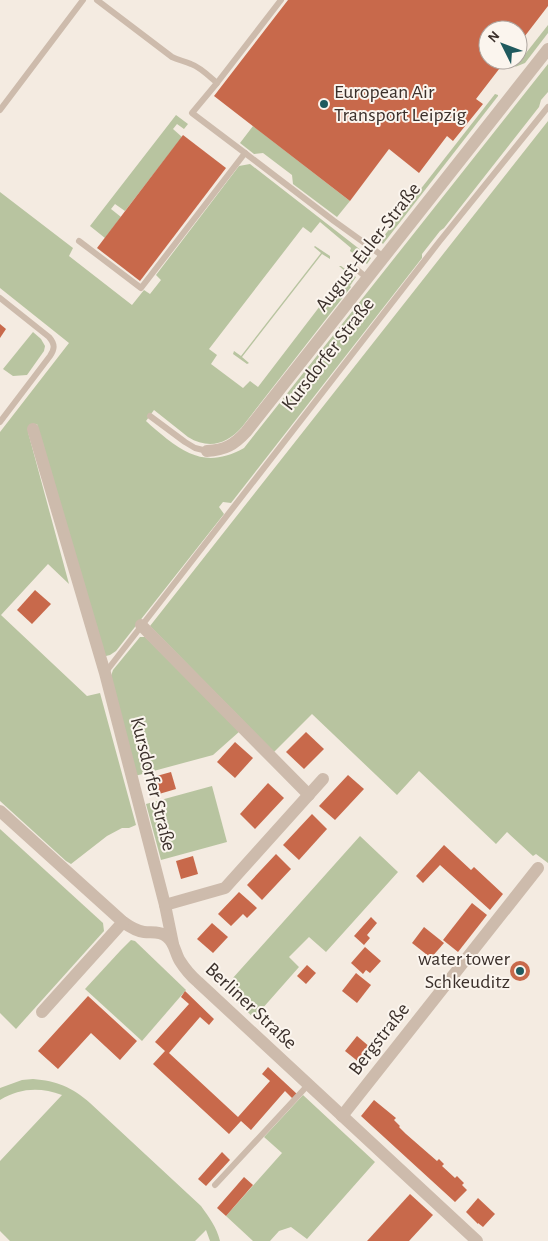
<svg xmlns="http://www.w3.org/2000/svg" width="548" height="1241" font-family="'Alegreya Sans',sans-serif">
	<rect width="100%" height="100%" fill="#f4ebe1"/>
	<!-- green -->
	<g fill="#b8c4a0">
		<path d="M548,25V33L525,63L515,67Z"/>
		<path d="M548,64V92L541,100L539,107L444,228L440,231L422,254V258L231,503L223,502L219,507L224,514L116,651L110,655L102,657L37,424L28,432L69,584L48,564L1,615L87,696L100,693L136,825L129,828H122L107,836L71,864L66,861L0,801V432L69,343L0,288V192L73,248L69,256L132,305L144,290L150,294L161,280L156,275L239,166L250,164L371,258L367,264L350,251L351,248L320,222L311,233L303,227L209,349L217,355L211,364L243,388L250,381L258,387L346,272L339,266H341L356,277L350,286L351,287L242,427C227,444 209,450 188,437L154,410L146,421C152,427 160,433 167,439C193,459 213,465 244,448Z"/>
		<path d="M495,94L498,95V96L383,244L380,241Z"/>
		<path d="M176,115L188,124L184,129L177,124L173,129L182,137L125,211L115,204L111,209L121,217L105,238L90,226Z"/>
		<path d="M548,121V863L536,854L533,856L507,832L496,844L419,771L397,795L312,714L274,752L150,626Z"/>
		<path d="M253,126L350,201L337,217L293,184L292,175L263,153L254,154L240,143Z"/>
		<path d="M315,246L330,256V259L322,254L242,357L249,363L247,364L233,354L234,351L241,356L321,253L314,247Z"/>
		<path d="M33,332L41,339L45,346L44,351L27,375L13,376L3,369Z"/>
		<path d="M140,637H145L240,731L213,755L135,776L110,679L113,670Z"/>
		<path d="M212,786L227,842L161,860L146,804Z"/>
		<path d="M0,829L103,923L104,931L16,1029L0,1013Z"/>
		<path d="M360,836L398,872L326,952L309,937L289,957L299,967L254,1018L223,989Z"/>
		<path d="M131,940L135,941L186,990L142,1041L85,989L121,950Z"/>
		<path d="M33,1079C57,1081 72,1087 90,1103L201,1206C209,1217 217,1228 220,1241H210L206,1230L195,1241H10L0,1231V1161L62,1095C40,1087 20,1088 0,1100V1088L22,1080Z"/>
		<path d="M303,1095L375,1162L307,1239L291,1227L279,1231L270,1241H253L226,1216L282,1153L264,1137Z"/>
	</g>
	<!-- building -->
	<g fill="#c8694b">
		<path d="M288,0H548V6L518,45V30H488V60H506L476,99L483,104L453,141L447,136L419,173L389,149L350,201L214,96Z"/>
		<path d="M183,135L226,168L140,281L97,248Z"/>
		<path d="M0,324L6,329L0,338Z"/>
		<path d="M35,590L51,604L32,624L17,610Z"/>
		<path d="M306,732L324,749L304,769L286,752Z"/>
		<path d="M235,742L253,758L235,778L217,762Z"/>
		<path d="M171,772L176,789L159,794L153,777Z"/>
		<path d="M348,775L364,789L335,820L319,806Z"/>
		<path d="M268,783L284,798L255,829L240,814Z"/>
		<path d="M312,814L327,829L299,860L283,845Z"/>
		<path d="M444,845L471,870L474,867L503,894L490,910L440,865L423,883L416,876Z"/>
		<path d="M276,854L291,869L262,900L247,885Z"/>
		<path d="M193,856L198,874L181,879L176,861Z"/>
		<path d="M239,892L257,908L247,918L243,914L231,926L218,914Z"/>
		<path d="M472,903L487,915L458,952L443,940Z"/>
		<path d="M371,917L377,923L367,935L370,938L364,945L354,936Z"/>
		<path d="M212,923L228,937L213,953L197,939Z"/>
		<path d="M424,927L444,943L431,958L412,943Z"/>
		<path d="M365,947L381,961L370,973L366,970L363,974L351,963Z"/>
		<circle cx="520" cy="971" r="10"/>
		<path d="M307,965L316,973L306,984L297,976Z"/>
		<path d="M356,973L371,985L357,1003L342,991Z"/>
		<path d="M185,991L214,1019L209,1025L200,1017L169,1053L238,1117L270,1081L262,1074L268,1067L297,1094L293,1099L285,1091L251,1130L241,1121L229,1134L153,1064L165,1051L155,1042L189,1004L181,997Z"/>
		<path d="M88,996L137,1041L120,1060L91,1033L58,1069L38,1051Z"/>
		<path d="M357,1036L371,1048L360,1063L345,1051Z"/>
		<path d="M374,1100L396,1118L394,1120L400,1126L399,1127L406,1134L437,1161L439,1159L444,1164L442,1166L455,1178L457,1176L464,1183L462,1185L467,1190L455,1202L361,1116Z"/>
		<path d="M222,1152L230,1160L206,1186L198,1179Z"/>
		<path d="M244,1177L253,1185L226,1216L217,1208Z"/>
		<path d="M410,1194L433,1215L409,1241H367Z"/>
		<path d="M478,1198L495,1214L483,1227L478,1223V1224L466,1212Z"/>
	</g>
	<g fill="none" stroke-linecap="round" stroke-linejoin="round">
		<!-- lane -->
		<g stroke="#cdbbac" stroke-width="6">
			<path d="M97,0L172,57C178,60 184,61 191,64C200,67 209,76 217,83L281,0"/>
			<path d="M217,83L192,113L245,153"/>
			<path d="M0,110L83,0"/>
			<path d="M79,241L141,288L245,153L334,221L384,257"/>
			<path d="M354,267L367,278"/>
			<path d="M0,298L49,337C55,344 55,349 50,356L0,422"/>
			<path d="M150,416L185,442L195,448L207,451"/>
			<path d="M105,673L439,242L548,107"/>
			<path d="M215,1185L308,1085"/>
		</g>
		<!-- street -->
		<g stroke="#cdbbac" stroke-width="12">
			<path d="M33,429L105,673L165,905L173,944"/>
			<path d="M207,451C225,450 234,445 246,432L548,49"/>
			<path d="M141,625L309,795"/>
			<path d="M0,811L123,922C130,927 136,931 144,932C152,933 161,931 167,937C175,943 175,953 180,961C185,969 191,976 198,982L477,1241"/>
			<path d="M165,905L225,888L323,779"/>
			<path d="M42,1012L123,922"/>
			<path d="M342,1116L538,868"/>
		</g>
	</g>
	<!-- markers -->
	<g fill="#1f5a5e" stroke="#fbf5ee" stroke-width="2">
		<circle cx="324" cy="104" r="5"/>
		<circle cx="520" cy="971" r="5"/>
	</g>
	<g text-anchor="middle" dominant-baseline="central" stroke-width="4" stroke-linejoin="round" paint-order="stroke">
		<!-- poi labels -->
		<g font-size="20" fill="#3b302b" stroke="#fbf5ee" text-anchor="start">
			<text x="334" y="92">European Air<tspan x="334" dy="23">Transport Leipzig</tspan></text>
			<text x="510" y="959" text-anchor="end">water tower<tspan x="510" dy="23">Schkeuditz</tspan></text>
		</g>
		<!-- street labels -->
		<g font-size="20" fill="#3b302b" stroke="#fbf5ee">
			<text transform="translate(368 247) rotate(-52)">August-Euler-Straße</text>
			<text transform="translate(328 354) rotate(-52)">Kursdorfer Straße</text>
			<text transform="translate(153 784) rotate(76)">Kursdorfer Straße</text>
			<text transform="translate(251 1006) rotate(43)">Berliner Straße</text>
			<text transform="translate(379 1039) rotate(-52)">Bergstraße</text>
		</g>
	</g>
	<!-- north arrow -->
	<g transform="translate(503 45) rotate(312)"><circle r="24" fill="#fbf5ee" stroke="#aea6a0"/>
	<path d="M0-4L9 19L0 12L-9 19Z" fill="#1f5a5e"/>
	<text y="-8" font-size="14" font-weight="bold" text-anchor="middle" fill="#3b302b">N</text>
	</g>
</svg>
